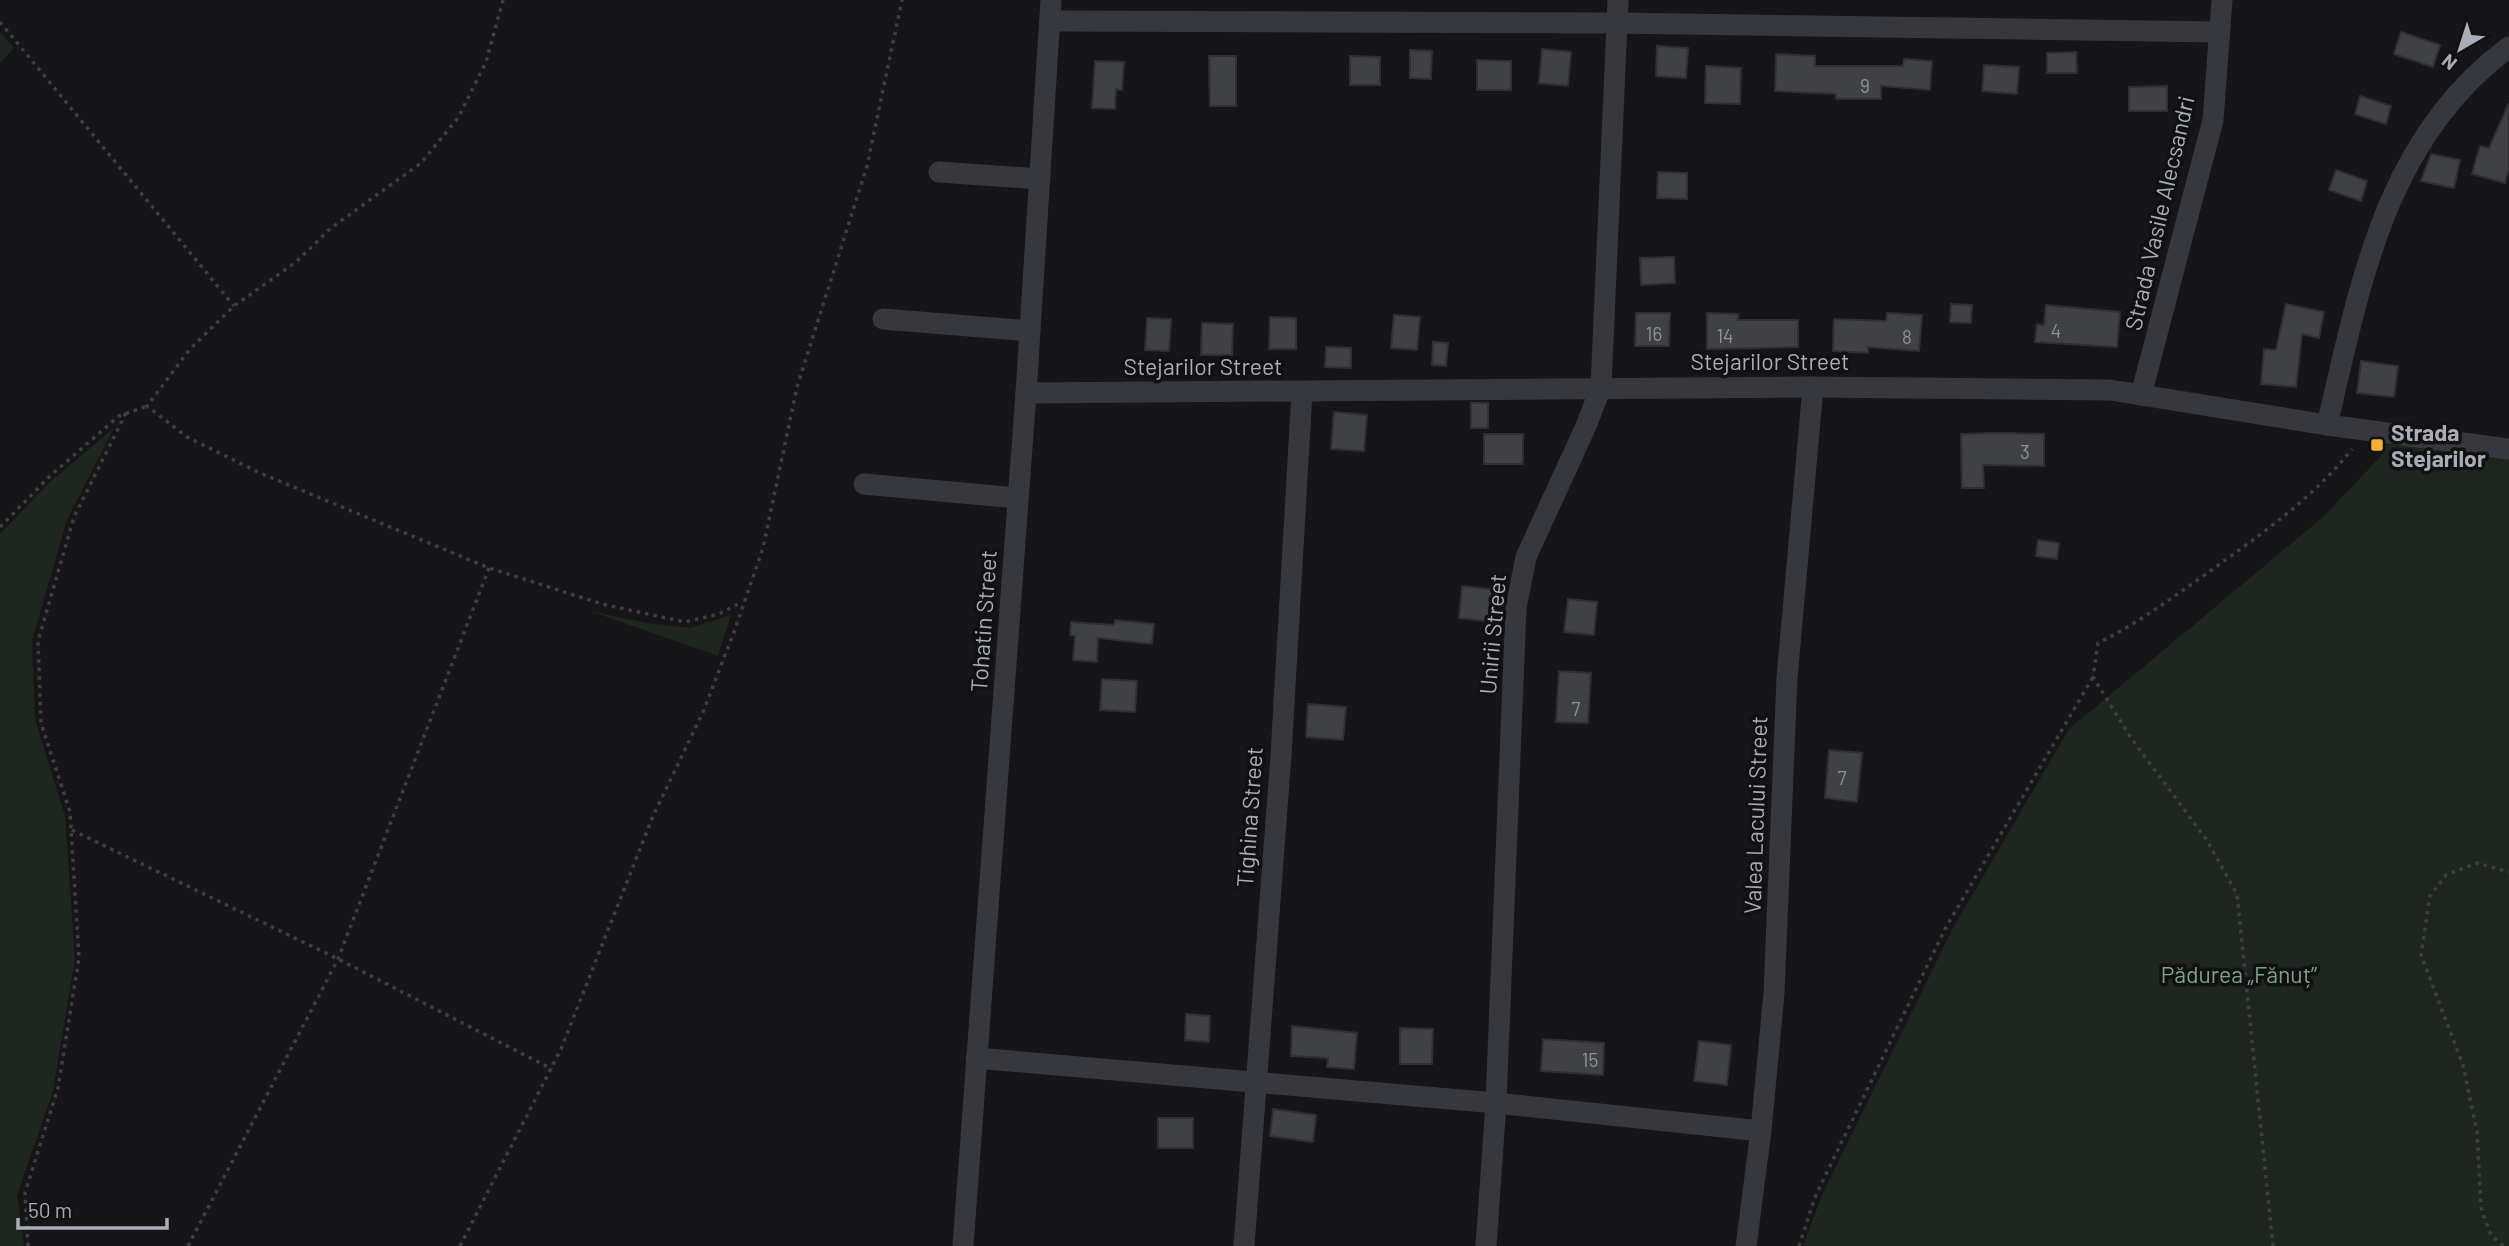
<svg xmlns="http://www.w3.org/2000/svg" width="2509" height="1246" font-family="Barlow,sans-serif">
	<rect width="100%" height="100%" fill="#161618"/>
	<!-- green -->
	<g fill="#1e261f">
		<path d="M0,32L14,48L0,63Z"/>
		<path d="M114,428L67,520L32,640L35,720L65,816L75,959L53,1091L17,1195L24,1246H0V534L50,482Z"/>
		<path d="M2385,444L2509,455V1246H1803L1822,1195L1953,928L2069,729L2323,517L2383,454Z"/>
		<path d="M590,611L647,623L691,628L731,615L718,656Z"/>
	</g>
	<!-- building -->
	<g fill="#404145" stroke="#303034" stroke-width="2">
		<path d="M2401,32L2440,45L2433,67L2394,54Z"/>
		<path d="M1657,46L1688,48L1686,78L1656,76Z"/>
		<path d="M1542,49L1571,52L1568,86L1539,83Z"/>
		<path d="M1410,50L1432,51L1431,79L1410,78Z"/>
		<path d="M2076,52L2077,73H2047V53Z"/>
		<path d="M1776,54L1815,56V66H1903L1904,59L1932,61L1930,90L1881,86V99H1836V94L1775,91Z"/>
		<path d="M1209,56H1236V106H1210Z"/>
		<path d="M1350,56L1380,57V85H1350Z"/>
		<path d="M1477,60L1511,61V90H1477Z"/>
		<path d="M1095,61L1124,62L1122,90L1116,89L1115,109L1092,108Z"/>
		<path d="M1984,65L2019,67L2017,94L1982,91Z"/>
		<path d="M1706,66L1741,68L1740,104L1705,103Z"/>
		<path d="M2167,86V111H2129V87Z"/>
		<path d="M2360,96L2391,106L2386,124L2355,114Z"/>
		<path d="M2509,103V168L2505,183L2472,174L2480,146L2489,148Z"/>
		<path d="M2431,154L2460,160L2454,188L2421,181Z"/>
		<path d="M2336,170L2367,181L2361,201L2329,190Z"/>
		<path d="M1658,172L1687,173V199L1657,198Z"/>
		<path d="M1674,257L1675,283L1641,285L1640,258Z"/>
		<path d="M1951,304L1972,305L1971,323L1950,322Z"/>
		<path d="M2286,304L2324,312L2319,338L2302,334L2296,387L2261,384L2264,349L2276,350Z"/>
		<path d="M2046,305L2120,312L2117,347L2035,342L2037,324L2044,325Z"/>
		<path d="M1636,313H1670L1669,346H1635Z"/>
		<path d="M1707,313L1738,314V320H1798V347L1707,349Z"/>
		<path d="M1887,313L1922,315L1919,351L1868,347V353L1833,351L1834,319L1886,321Z"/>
		<path d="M1394,315L1420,317L1417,350L1391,348Z"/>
		<path d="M1270,317L1296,318V349H1269Z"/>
		<path d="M1147,318L1171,319L1169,351L1145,350Z"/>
		<path d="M1202,323L1233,324L1232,355H1201Z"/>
		<path d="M1433,342L1448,343L1446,366L1432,365Z"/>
		<path d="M1326,347L1351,348V368L1325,367Z"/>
		<path d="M2361,361L2398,366L2394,397L2357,393Z"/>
		<rect x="1471" y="403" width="17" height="25"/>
		<path d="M1334,412L1367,415L1364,451L1331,449Z"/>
		<path d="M1999,433L2044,434V466L1983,465L1984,488H1962L1961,434Z"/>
		<rect x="1484" y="434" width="39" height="30"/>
		<path d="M2038,540L2059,543L2057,559L2036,556Z"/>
		<path d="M1462,586L1497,590L1494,622L1459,618Z"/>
		<path d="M1568,599L1597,602L1594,635L1564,632Z"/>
		<path d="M1115,620L1154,624L1152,644L1098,638L1097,662L1073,660L1075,636L1070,635L1071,622L1114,625Z"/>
		<path d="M1559,671L1591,673L1588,723L1556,722Z"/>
		<path d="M1102,679L1137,681L1135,712L1100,710Z"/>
		<path d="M1308,704L1346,707L1343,740L1306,737Z"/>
		<path d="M1829,750L1862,753L1857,802L1825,798Z"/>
		<path d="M1186,1014L1210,1016L1209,1042L1185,1040Z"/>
		<path d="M1292,1026L1357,1033L1354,1069L1327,1067L1328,1058L1291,1056Z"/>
		<path d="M1400,1028L1433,1029L1432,1064H1400Z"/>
		<path d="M1543,1039L1604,1043L1603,1075L1541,1071Z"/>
		<path d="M1699,1041L1731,1045L1727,1085L1694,1081Z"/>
		<path d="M1273,1109L1316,1115L1313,1142L1270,1136Z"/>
		<rect x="1158" y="1118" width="35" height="30"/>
	</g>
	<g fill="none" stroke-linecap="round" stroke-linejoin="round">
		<!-- path -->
		<g stroke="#3d3f44" stroke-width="3.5" stroke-dasharray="3.5 5" stroke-linecap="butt">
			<path d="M503,0L486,62L458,118L421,163L331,228L296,262L234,306L190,349L147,406L187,437L260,473L489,568L602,604L685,622L719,614L742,602"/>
			<path d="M0,22L234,306"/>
			<path d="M0,527L51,475L119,416L147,406"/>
			<path d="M72,830L338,959L552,1069"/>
			<path d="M28,1246L25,1193L58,1088L79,958L70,812L41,723L38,641L74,517L126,413"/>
			<path d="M188,1246L338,959L489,568"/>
			<path d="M460,1246L561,1049L653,816L703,712L734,632L763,548L797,387L867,166L902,0"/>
			<path d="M1799,1246L1815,1197L1945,929L2093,677"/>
			<path d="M2273,1246L2237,894L2206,839L2131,738L2093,677L2098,643C2137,624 2170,599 2206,574C2258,536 2312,500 2352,449"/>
			<path d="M2503,1246L2491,1235L2481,1208L2477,1132L2463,1065L2421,955L2430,896L2446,875L2477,863L2509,872"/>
		</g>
		<!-- minor -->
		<g stroke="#37383d" stroke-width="21">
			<path d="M1050,21L1616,23L2219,32"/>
			<path d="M939,172L1040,179"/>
			<path d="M883,319L1030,331"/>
			<path d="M1026,393L1813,387L2110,390L2327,425L2509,449"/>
			<path d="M2141,395L2213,120L2222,0"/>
			<path d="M2327,425C2360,285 2385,138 2509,47"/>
			<path d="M864,484L1018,498"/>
			<path d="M976,1058L1496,1103L1761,1131"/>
			<path d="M963,1246L1026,393L1051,0"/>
			<path d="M1244,1246L1281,755L1302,392"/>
			<path d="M1486,1246L1496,1103L1516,608L1526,557L1586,426L1601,387L1618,0"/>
			<path d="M1746,1246L1761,1131L1774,993L1787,678L1813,387"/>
		</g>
	</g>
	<!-- markers -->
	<rect fill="#f2b134" stroke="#111113" stroke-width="2.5" x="2370" y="438" width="14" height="14" rx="3.5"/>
	<g text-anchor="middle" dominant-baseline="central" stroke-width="7" stroke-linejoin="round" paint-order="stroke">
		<!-- number labels -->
		<g font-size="19" fill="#8e929b">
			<text x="1865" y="85">9</text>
			<text x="2056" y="330">4</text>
			<text x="1654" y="333">16</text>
			<text x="1725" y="335">14</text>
			<text x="1907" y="336">8</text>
			<text x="2025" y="451">3</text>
			<text x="1576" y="708">7</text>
			<text x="1842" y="777">7</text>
			<text x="1590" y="1059">15</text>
		</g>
		<!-- street labels -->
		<g font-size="23" fill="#a8adb8" stroke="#111113">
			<text transform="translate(2159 213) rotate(-77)">Strada Vasile Alecsandri</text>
			<text x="1770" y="361">Stejarilor Street</text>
			<text x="1203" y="366">Stejarilor Street</text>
			<text transform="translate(983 621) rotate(-86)">Tohatin Street</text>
			<text transform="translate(1492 634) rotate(-85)">Unirii Street</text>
			<text transform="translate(1755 815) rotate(-88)">Valea Lacului Street</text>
			<text transform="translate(1249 817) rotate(-86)">Tighina Street</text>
		</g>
		<!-- poi labels -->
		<g font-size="23" font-weight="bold" fill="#a8adb8" stroke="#111113" text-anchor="start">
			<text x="2391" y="432">Strada<tspan x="2391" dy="26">Stejarilor</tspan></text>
		</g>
		<!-- park labels -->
		<g font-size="23" fill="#7fa381" stroke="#111113">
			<text x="2239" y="974">Pădurea „Fănuț”</text>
		</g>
	</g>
	<!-- north arrow -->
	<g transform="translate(2460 49) rotate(219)" stroke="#111113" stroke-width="5" paint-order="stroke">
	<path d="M0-5L12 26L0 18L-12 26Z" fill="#a8adb8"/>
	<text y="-10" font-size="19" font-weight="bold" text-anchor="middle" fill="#a8adb8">N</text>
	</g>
	<!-- scale -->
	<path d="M18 1218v10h149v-10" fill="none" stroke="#a8adb8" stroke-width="3.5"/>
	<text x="28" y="1218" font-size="21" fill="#a8adb8" stroke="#111113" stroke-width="5" paint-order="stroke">50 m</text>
</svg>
